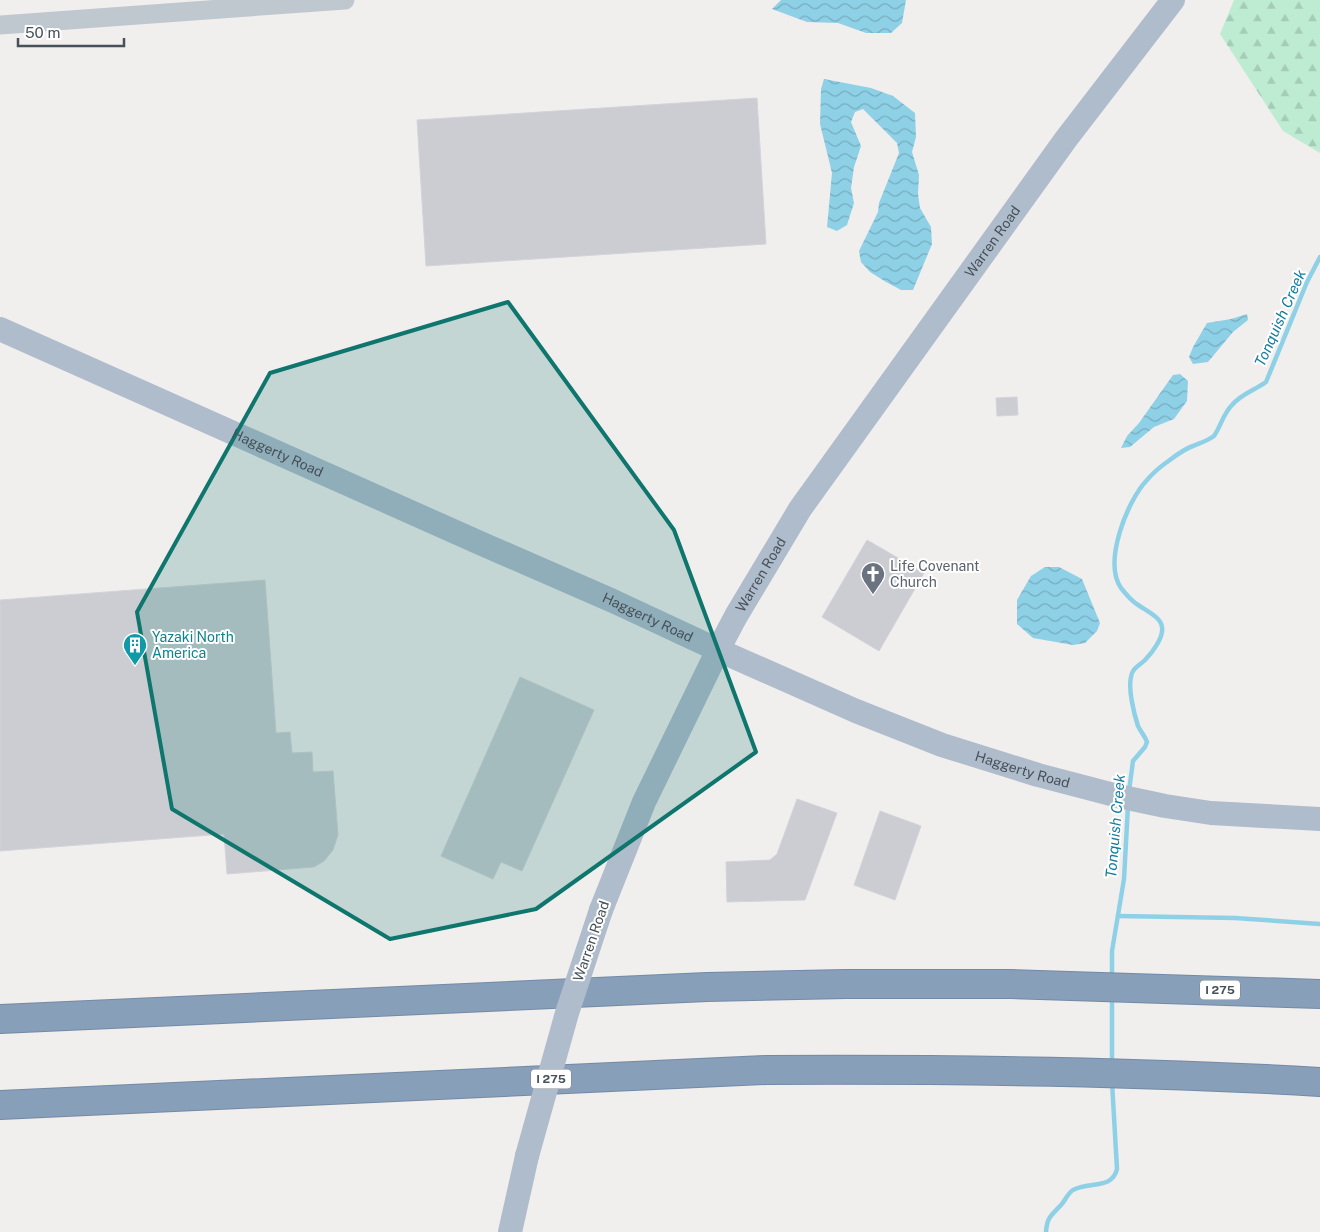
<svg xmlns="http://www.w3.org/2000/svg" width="1320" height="1232" font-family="'Public Sans',sans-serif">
	<defs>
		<pattern id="forest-firs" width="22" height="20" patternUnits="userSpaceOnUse" patternTransform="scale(1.25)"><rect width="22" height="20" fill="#beecd2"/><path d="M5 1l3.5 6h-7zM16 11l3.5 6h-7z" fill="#a5ccb7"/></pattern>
		<pattern id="water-waves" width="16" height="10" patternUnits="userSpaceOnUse" patternTransform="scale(1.25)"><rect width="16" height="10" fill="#8ed1e7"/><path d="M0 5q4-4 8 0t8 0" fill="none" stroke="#76acbe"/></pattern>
	</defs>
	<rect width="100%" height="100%" fill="#f1eeee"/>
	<!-- forest -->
	<path fill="url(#forest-firs)" d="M1234,0H1320V153L1283,131L1220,34Z"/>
	<!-- water -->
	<g fill="url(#water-waves)">
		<path d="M781,0H906L902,23L891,33H866L838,23L807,22L772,9Z"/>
		<path d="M824,79L871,88L893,96L915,113L916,137L912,152L919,175L918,194L920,208L931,227L932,244L913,290H901L886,282L870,272L861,262L859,251L878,212L879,203L899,153L897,143L863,109L855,112L851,122L861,146L854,167L851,188L854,203L847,225L837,231L827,227L832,173L820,124L821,89Z"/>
		<path d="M1247,314L1248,320L1233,332L1208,362L1193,364L1189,357L1193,347L1207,323L1231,319Z"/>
		<path d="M1180,374L1188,381L1187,401L1174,419L1154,427L1130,447L1121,448L1127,436L1139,423L1173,375Z"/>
		<path d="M1045,567H1059L1082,579L1100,623L1097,631L1085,643L1073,645L1033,638L1017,624V600L1031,576Z"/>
	</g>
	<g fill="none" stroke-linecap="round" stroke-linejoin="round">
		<!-- stream -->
		<g stroke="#8ed1e7" stroke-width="4.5">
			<path d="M1129,791L1133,761L1145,747L1147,742C1145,736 1141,732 1138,726C1134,714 1128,689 1131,677C1132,668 1139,666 1145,660C1152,653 1164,637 1162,627C1161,616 1142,609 1134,602C1129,598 1125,593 1121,588C1103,562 1127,501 1147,480C1153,473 1160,467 1167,462C1175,456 1184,449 1193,446C1200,443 1207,441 1214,436C1221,426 1223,414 1232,405C1241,394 1255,390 1266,382L1307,282L1320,257"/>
			<path d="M1118,916L1235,918L1320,924"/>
			<path d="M1112,979V951L1124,879L1128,806"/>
			<path d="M1112,997V1064"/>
			<path d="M1046,1232C1047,1217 1051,1216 1061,1205C1065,1201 1067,1194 1073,1190C1089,1181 1112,1190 1117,1169L1112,1082"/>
		</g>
	</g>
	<!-- building -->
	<g fill="#cbcdd2" stroke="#d2d4d9">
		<path d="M757,98L766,244L426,266L417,120Z"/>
		<path d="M1017,397L1018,415L997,416L996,398Z"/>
		<path d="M867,540L924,573L879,651L822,617Z"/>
		<path d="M265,580L276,733L290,732L292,753L312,752L313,772L333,771L338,835L333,850L324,861L314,867L227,874L224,834L0,851V600Z"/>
		<path d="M520,677L594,710L522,871L501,862L493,879L441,856Z"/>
		<path d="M797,799L837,813L805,900L727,902L726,862L770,860L777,854Z"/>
		<path d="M880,811L921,826L895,900L854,885Z"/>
	</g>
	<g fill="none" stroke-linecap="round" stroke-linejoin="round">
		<!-- highway casing -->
		<g stroke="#738aa6" stroke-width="30">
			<g id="highway">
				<path d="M0,1019L707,987L846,984H1011L1320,994"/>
				<path d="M0,1105L766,1070C951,1069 1136,1071 1320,1082"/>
			</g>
		</g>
		<!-- minor -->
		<path stroke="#bfc8cf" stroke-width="19" d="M0,25L345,0"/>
		<!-- major -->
		<g stroke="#afbccc" stroke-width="24">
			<path id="s1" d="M0,329L480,543L613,601L718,650L856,711L942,745L1038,775L1118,796L1165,806L1211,813L1320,819"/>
			<path id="s2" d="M601,910L644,802L718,650L736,616L800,509L1066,139L1173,0"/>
			<path d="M510,1232L527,1156"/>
		</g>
		<!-- highway -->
		<use href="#highway" stroke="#889fba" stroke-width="28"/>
		<!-- major-bridge -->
		<path stroke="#afbccc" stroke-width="24" d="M527,1156L567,1013L601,910"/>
	</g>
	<!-- marked area -->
	<path fill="#0f766e" fill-opacity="0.2" stroke="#0f766e" stroke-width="4" stroke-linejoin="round" d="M508,302L674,530L756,752L536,909L390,939L172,809L137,612L270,373Z"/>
	<!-- icons -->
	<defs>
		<g id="church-pin" transform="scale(1.25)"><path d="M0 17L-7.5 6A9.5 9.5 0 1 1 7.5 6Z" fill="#6b7280" stroke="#fff"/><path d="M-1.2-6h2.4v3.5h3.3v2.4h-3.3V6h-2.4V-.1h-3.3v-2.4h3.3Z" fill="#fff"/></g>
		<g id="building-pin" transform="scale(1.25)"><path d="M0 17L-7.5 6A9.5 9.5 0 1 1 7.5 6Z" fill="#0f9aa8" stroke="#fff"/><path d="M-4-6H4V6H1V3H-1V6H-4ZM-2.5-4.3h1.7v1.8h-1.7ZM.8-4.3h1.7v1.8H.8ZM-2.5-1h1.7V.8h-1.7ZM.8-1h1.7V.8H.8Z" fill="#fff"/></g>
	</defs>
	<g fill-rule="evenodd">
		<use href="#church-pin" x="873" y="574"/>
		<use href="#building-pin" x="135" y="645"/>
	</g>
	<g text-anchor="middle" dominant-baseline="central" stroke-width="4" stroke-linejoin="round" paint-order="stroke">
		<!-- shield labels -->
		<g fill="#fff" stroke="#7e858c" stroke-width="1">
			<rect x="1200" y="980.5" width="40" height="19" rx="4"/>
			<rect x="531" y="1069.5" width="40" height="19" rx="4"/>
		</g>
		<g font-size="12" font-weight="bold" fill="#47515a">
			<text x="1220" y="990">I 275</text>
			<text x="551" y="1079">I 275</text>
		</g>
		<!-- street labels -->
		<g font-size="14" fill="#47515a" stroke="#fff">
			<text stroke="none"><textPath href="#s2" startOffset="778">Warren Road</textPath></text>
			<text stroke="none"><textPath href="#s1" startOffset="304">Haggerty Road</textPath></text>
			<text stroke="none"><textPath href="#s2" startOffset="372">Warren Road</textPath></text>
			<text stroke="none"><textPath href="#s1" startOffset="709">Haggerty Road</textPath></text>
			<text stroke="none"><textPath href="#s1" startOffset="1114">Haggerty Road</textPath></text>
			<text transform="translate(591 941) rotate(-71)">Warren Road</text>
		</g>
		<!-- worship labels -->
		<g font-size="14" fill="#5b616d" stroke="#fff" text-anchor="start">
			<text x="890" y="566">Life Covenant<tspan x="890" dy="16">Church</tspan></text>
		</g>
		<!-- culture labels -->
		<g font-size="14" fill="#0d838f" stroke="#fff" text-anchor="start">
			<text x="152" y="637">Yazaki North<tspan x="152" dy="16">America</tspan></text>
		</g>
		<!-- water labels -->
		<g font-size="15" font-style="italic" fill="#147ea1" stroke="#fff">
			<text transform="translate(1280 318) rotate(-66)">Tonquish Creek</text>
			<text transform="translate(1115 826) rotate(-85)">Tonquish Creek</text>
		</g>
	</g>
	<!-- scale -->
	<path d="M18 38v8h106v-8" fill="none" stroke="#47515a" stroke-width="2.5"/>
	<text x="25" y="38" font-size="15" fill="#47515a" stroke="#ffffff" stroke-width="4" paint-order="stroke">50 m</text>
</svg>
